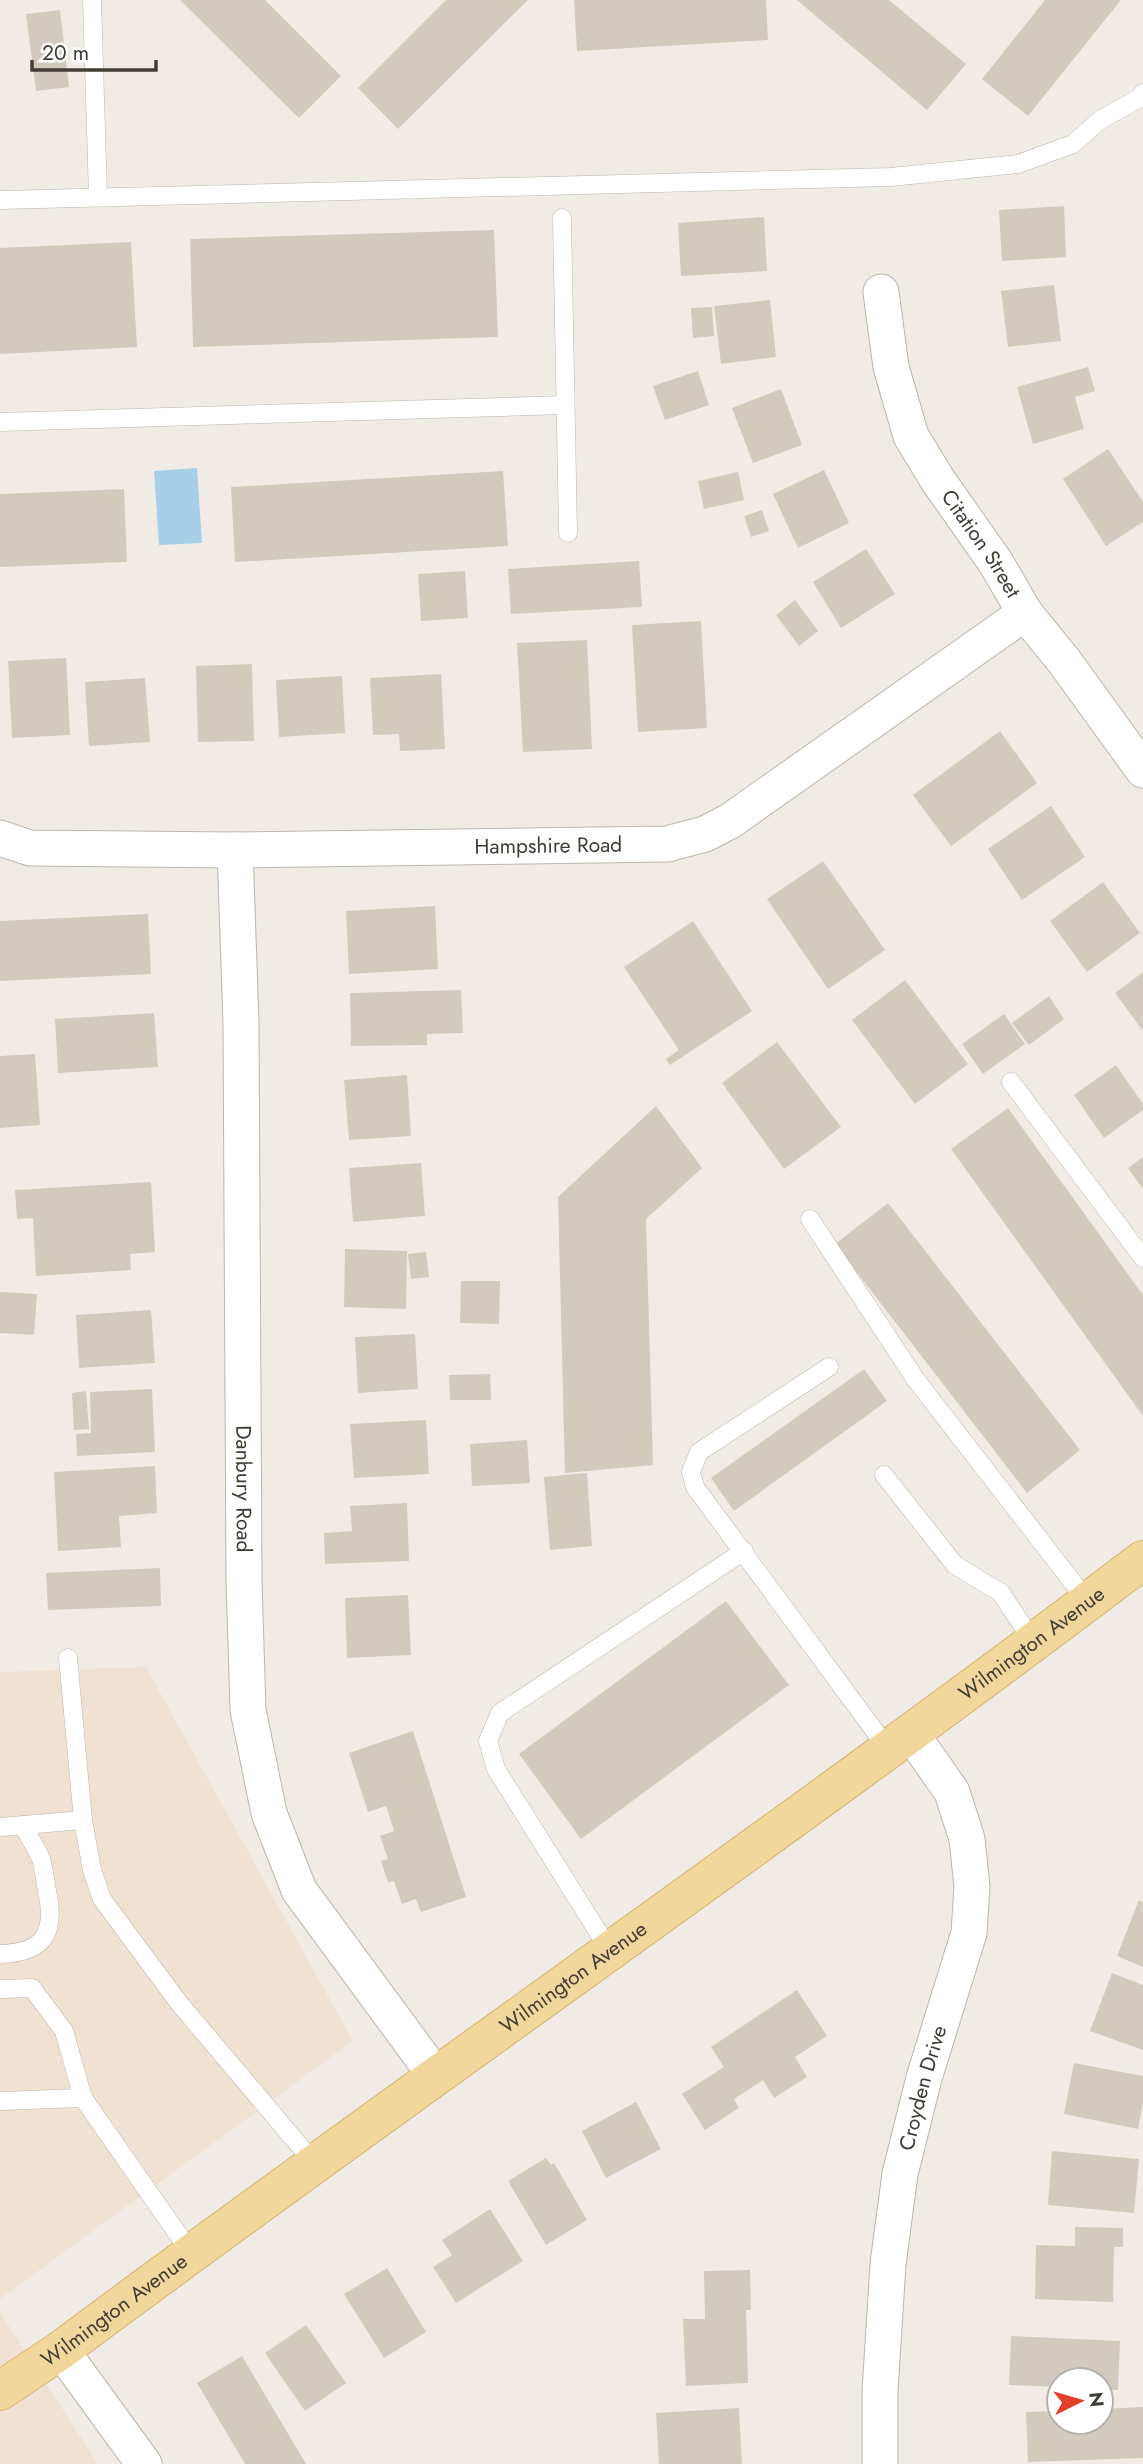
<svg xmlns="http://www.w3.org/2000/svg" width="1143" height="2464" font-family="Jost,sans-serif">
	<rect width="100%" height="100%" fill="#f0ece5"/>
	<!-- commercial -->
	<g fill="#f0e2d2">
		<path d="M146,1667L353,2041L0,2299V1672Z"/>
		<path d="M0,2312L98,2464H0Z"/>
	</g>
	<!-- water -->
	<path fill="#a7cfe7" d="M197,468L202,543L159,545L154,471Z"/>
	<!-- building -->
	<g fill="#d3cabe">
		<path d="M180,0H265L341,76L299,118Z"/>
		<path d="M446,0H528L398,129L358,88Z"/>
		<path d="M574,0H766L768,40L577,51Z"/>
		<path d="M797,0H889L966,64L927,110Z"/>
		<path d="M1045,0H1121L1028,116L982,79Z"/>
		<path d="M60,10L69,87L36,91L26,14Z"/>
		<path d="M1064,206L1066,257L1002,261L999,210Z"/>
		<path d="M764,217L767,271L681,276L678,223Z"/>
		<path d="M494,230L498,337L193,347L190,239Z"/>
		<path d="M131,242L137,347L0,354V248Z"/>
		<path d="M1054,285L1061,341L1008,347L1001,291Z"/>
		<path d="M770,300L776,357L721,364L714,306Z"/>
		<path d="M712,307L714,336L693,338L691,308Z"/>
		<path d="M1088,367L1095,391L1075,397L1084,429L1033,444L1017,387Z"/>
		<path d="M698,371L709,405L665,420L653,386Z"/>
		<path d="M781,389L802,445L753,463L732,408Z"/>
		<path d="M1108,449L1143,502V522L1106,546L1063,479Z"/>
		<path d="M824,470L849,523L798,548L773,494Z"/>
		<path d="M503,471L508,546L235,562L231,487Z"/>
		<path d="M738,472L744,500L704,509L698,481Z"/>
		<path d="M124,489L127,562L0,567V494Z"/>
		<path d="M762,510L769,531L751,537L744,516Z"/>
		<path d="M866,549L895,594L841,628L813,582Z"/>
		<path d="M639,561L642,607L511,614L508,569Z"/>
		<path d="M465,571L468,618L421,621L418,574Z"/>
		<path d="M795,600L818,631L799,646L776,615Z"/>
		<path d="M701,621L707,728L638,732L632,625Z"/>
		<path d="M587,640L592,749L523,752L517,643Z"/>
		<path d="M66,658L70,735L12,738L8,661Z"/>
		<path d="M252,664L254,741L198,742L196,666Z"/>
		<path d="M441,674L445,749L400,751L399,734L373,735L370,678Z"/>
		<path d="M342,676L345,733L279,737L276,680Z"/>
		<path d="M145,678L150,742L89,746L85,682Z"/>
		<path d="M1000,731L1037,783L951,846L913,795Z"/>
		<path d="M1051,806L1085,857L1022,900L988,849Z"/>
		<path d="M823,861L885,950L828,989L767,899Z"/>
		<path d="M1103,882L1140,933L1087,972L1050,921Z"/>
		<path d="M435,906L438,969L349,974L346,911Z"/>
		<path d="M148,914L151,974L0,981V921Z"/>
		<path d="M693,921L752,1011L670,1065L666,1059L679,1050L624,967Z"/>
		<path d="M1143,972V1031L1115,993Z"/>
		<path d="M905,980L968,1064L915,1104L852,1020Z"/>
		<path d="M461,990L463,1033L427,1034V1045L351,1046L350,993Z"/>
		<path d="M1049,996L1064,1019L1029,1045L1012,1023Z"/>
		<path d="M154,1013L158,1067L58,1073L55,1019Z"/>
		<path d="M1004,1014L1025,1044L983,1074L962,1044Z"/>
		<path d="M777,1042L841,1127L784,1169L722,1083Z"/>
		<path d="M35,1054L40,1125L0,1128V1056Z"/>
		<path d="M1116,1065L1143,1104V1110L1104,1138L1074,1095Z"/>
		<path d="M407,1075L411,1136L349,1140L344,1080Z"/>
		<path d="M656,1106L702,1168L646,1219L653,1465L565,1473L558,1197Z"/>
		<path d="M1008,1108L1143,1295V1416L951,1149Z"/>
		<path d="M1143,1157V1189L1128,1168Z"/>
		<path d="M421,1163L425,1216L353,1222L349,1168Z"/>
		<path d="M151,1182L155,1252L130,1254L131,1270L36,1276L33,1218L17,1219L15,1190Z"/>
		<path d="M888,1203L1080,1450L1027,1493L835,1244Z"/>
		<path d="M345,1249L407,1251L406,1309L344,1307Z"/>
		<path d="M426,1252L429,1277L411,1279L408,1254Z"/>
		<path d="M461,1281H500L499,1324L460,1323Z"/>
		<path d="M0,1292L37,1294L34,1335L0,1333Z"/>
		<path d="M151,1310L155,1363L79,1368L76,1315Z"/>
		<path d="M415,1334L418,1389L358,1393L355,1337Z"/>
		<path d="M864,1369L887,1401L734,1511L711,1478Z"/>
		<path d="M490,1374L491,1400H450L449,1375Z"/>
		<path d="M152,1389L155,1452L77,1456L76,1434L91,1433L90,1392Z"/>
		<path d="M86,1391L89,1429L74,1430L72,1393Z"/>
		<path d="M426,1420L429,1474L354,1478L350,1424Z"/>
		<path d="M527,1440L530,1483L472,1486L470,1444Z"/>
		<path d="M155,1466L157,1513L119,1516L121,1547L58,1551L54,1472Z"/>
		<path d="M587,1473L592,1546L550,1550L544,1477Z"/>
		<path d="M407,1503L409,1561L325,1564L324,1533L352,1531L350,1506Z"/>
		<path d="M160,1568L161,1606L48,1610L46,1573Z"/>
		<path d="M408,1595L411,1655L347,1658L345,1598Z"/>
		<path d="M726,1601L789,1685L581,1839L519,1754Z"/>
		<path d="M413,1731L466,1897L421,1912L416,1899L402,1904L394,1881L388,1882L381,1861L388,1859L380,1836L394,1831L386,1806L368,1812L349,1753Z"/>
		<path d="M1139,1900L1143,1902V1967L1117,1956Z"/>
		<path d="M1112,1973L1143,1985V2050L1090,2031Z"/>
		<path d="M797,1990L827,2036L795,2057L807,2077L774,2098L763,2080L734,2099L739,2108L705,2130L682,2094L724,2067L711,2047Z"/>
		<path d="M1074,2063L1143,2076V2103L1138,2129L1064,2114Z"/>
		<path d="M636,2102L661,2149L606,2178L582,2131Z"/>
		<path d="M1052,2151L1139,2159L1134,2213L1048,2205Z"/>
		<path d="M546,2158L551,2165L554,2163L587,2220L546,2245L508,2181Z"/>
		<path d="M490,2209L523,2261L456,2303L433,2267L452,2255L442,2240Z"/>
		<path d="M1075,2227L1123,2228V2247H1114L1113,2302L1035,2299L1036,2245L1075,2246Z"/>
		<path d="M387,2268L426,2332L384,2358L344,2294Z"/>
		<path d="M750,2270L751,2310H746L748,2383L686,2386L683,2319H705L704,2271Z"/>
		<path d="M306,2325L346,2383L305,2411L265,2353Z"/>
		<path d="M1011,2336L1120,2341L1118,2390L1101,2389V2380H1059V2387L1009,2385Z"/>
		<path d="M242,2356L306,2464H245L197,2383Z"/>
		<path d="M1143,2407V2458L1028,2462L1026,2412L1059,2411V2422H1101V2409Z"/>
		<path d="M739,2408L742,2464H659L656,2413Z"/>
	</g>
	<g fill="none" stroke-linecap="round" stroke-linejoin="round">
		<!-- lane casing -->
		<g stroke="#bdb6ab" stroke-width="19">
			<g id="lane">
				<path d="M92,0L98,196"/>
				<path d="M0,200L891,177L1018,164L1073,144L1100,120L1138,99L1143,93"/>
				<path d="M562,218L568,533"/>
				<path d="M0,422L565,405"/>
				<path d="M1011,1082L1143,1258"/>
				<path d="M810,1219L916,1380L1088,1602"/>
				<path d="M829,1367L699,1452L691,1472L695,1487L888,1749"/>
				<path d="M884,1475L955,1565L1001,1593L1034,1643"/>
				<path d="M68,1658L83,1820L92,1870L102,1899L179,2003L315,2164"/>
				<path d="M0,1827L83,1820"/>
				<path d="M610,1951L496,1769L488,1741L500,1713L744,1551"/>
				<path d="M0,1954C45,1953 56,1932 47,1891C45,1880 44,1869 41,1859C36,1847 28,1836 23,1825"/>
				<path d="M0,1989L32,1988L64,2031L83,2098L0,2101"/>
				<path d="M83,2098L191,2253"/>
			</g>
		</g>
		<!-- street casing -->
		<g stroke="#bdb6ab" stroke-width="37">
			<g id="street">
				<path id="s1" d="M881,292L891,367L911,436L937,479L996,563L1025,613L1064,661L1143,770"/>
				<path id="s2" d="M0,838L30,848L235,850L667,844L705,834L730,821L1025,613"/>
				<path id="s3" d="M235,850L241,1022L244,1581L248,1710L269,1813L299,1890L435,2075"/>
				<path d="M61,2350L144,2464"/>
				<path id="s4" d="M880,2464V2391L888,2264L900,2174L924,2078L969,1933L972,1887L967,1839L952,1792L910,1732"/>
			</g>
		</g>
		<!-- primary casing -->
		<g stroke="#d5b26e" stroke-width="40">
			<g id="primary">
				<path id="s5" d="M0,2391L61,2350C419,2083 787,1830 1143,1560"/>
			</g>
		</g>
		<!-- lane -->
		<use href="#lane" stroke="#fff" stroke-width="18"/>
		<!-- street -->
		<use href="#street" stroke="#fff" stroke-width="35"/>
		<!-- primary -->
		<use href="#primary" stroke="#f2d79c" stroke-width="38"/>
	</g>
	<g text-anchor="middle" dominant-baseline="central" stroke-width="5" stroke-linejoin="round" paint-order="stroke">
		<!-- street labels -->
		<g font-size="21" fill="#423c35" stroke="#fff">
			<text stroke="none"><textPath href="#s1" startOffset="276">Citation Street</textPath></text>
			<text stroke="none"><textPath href="#s2" startOffset="550">Hampshire Road</textPath></text>
			<text stroke="none"><textPath href="#s3" startOffset="639">Danbury Road</textPath></text>
			<text stroke="none"><textPath href="#s5" startOffset="1274">Wilmington Avenue</textPath></text>
			<text stroke="none"><textPath href="#s5" startOffset="707">Wilmington Avenue</textPath></text>
			<text stroke="none"><textPath href="#s4" startOffset="380">Croyden Drive</textPath></text>
			<text stroke="none"><textPath href="#s5" startOffset="140">Wilmington Avenue</textPath></text>
		</g>
	</g>
	<!-- north arrow -->
	<g transform="translate(1080 2401) rotate(85)"><circle r="33" fill="#ffffff" stroke="#b3b1ae" stroke-width="2"/>
	<path d="M0-5L12 26L0 18L-12 26Z" fill="#e1402b"/>
	<text y="-10" font-size="19" font-weight="bold" text-anchor="middle" fill="#423c35">N</text>
	</g>
	<!-- scale -->
	<path d="M32 60v10h124v-10" fill="none" stroke="#423c35" stroke-width="3.5"/>
	<text x="42" y="60" font-size="21" fill="#423c35" stroke="#ffffff" stroke-width="5" paint-order="stroke">20 m</text>
</svg>
